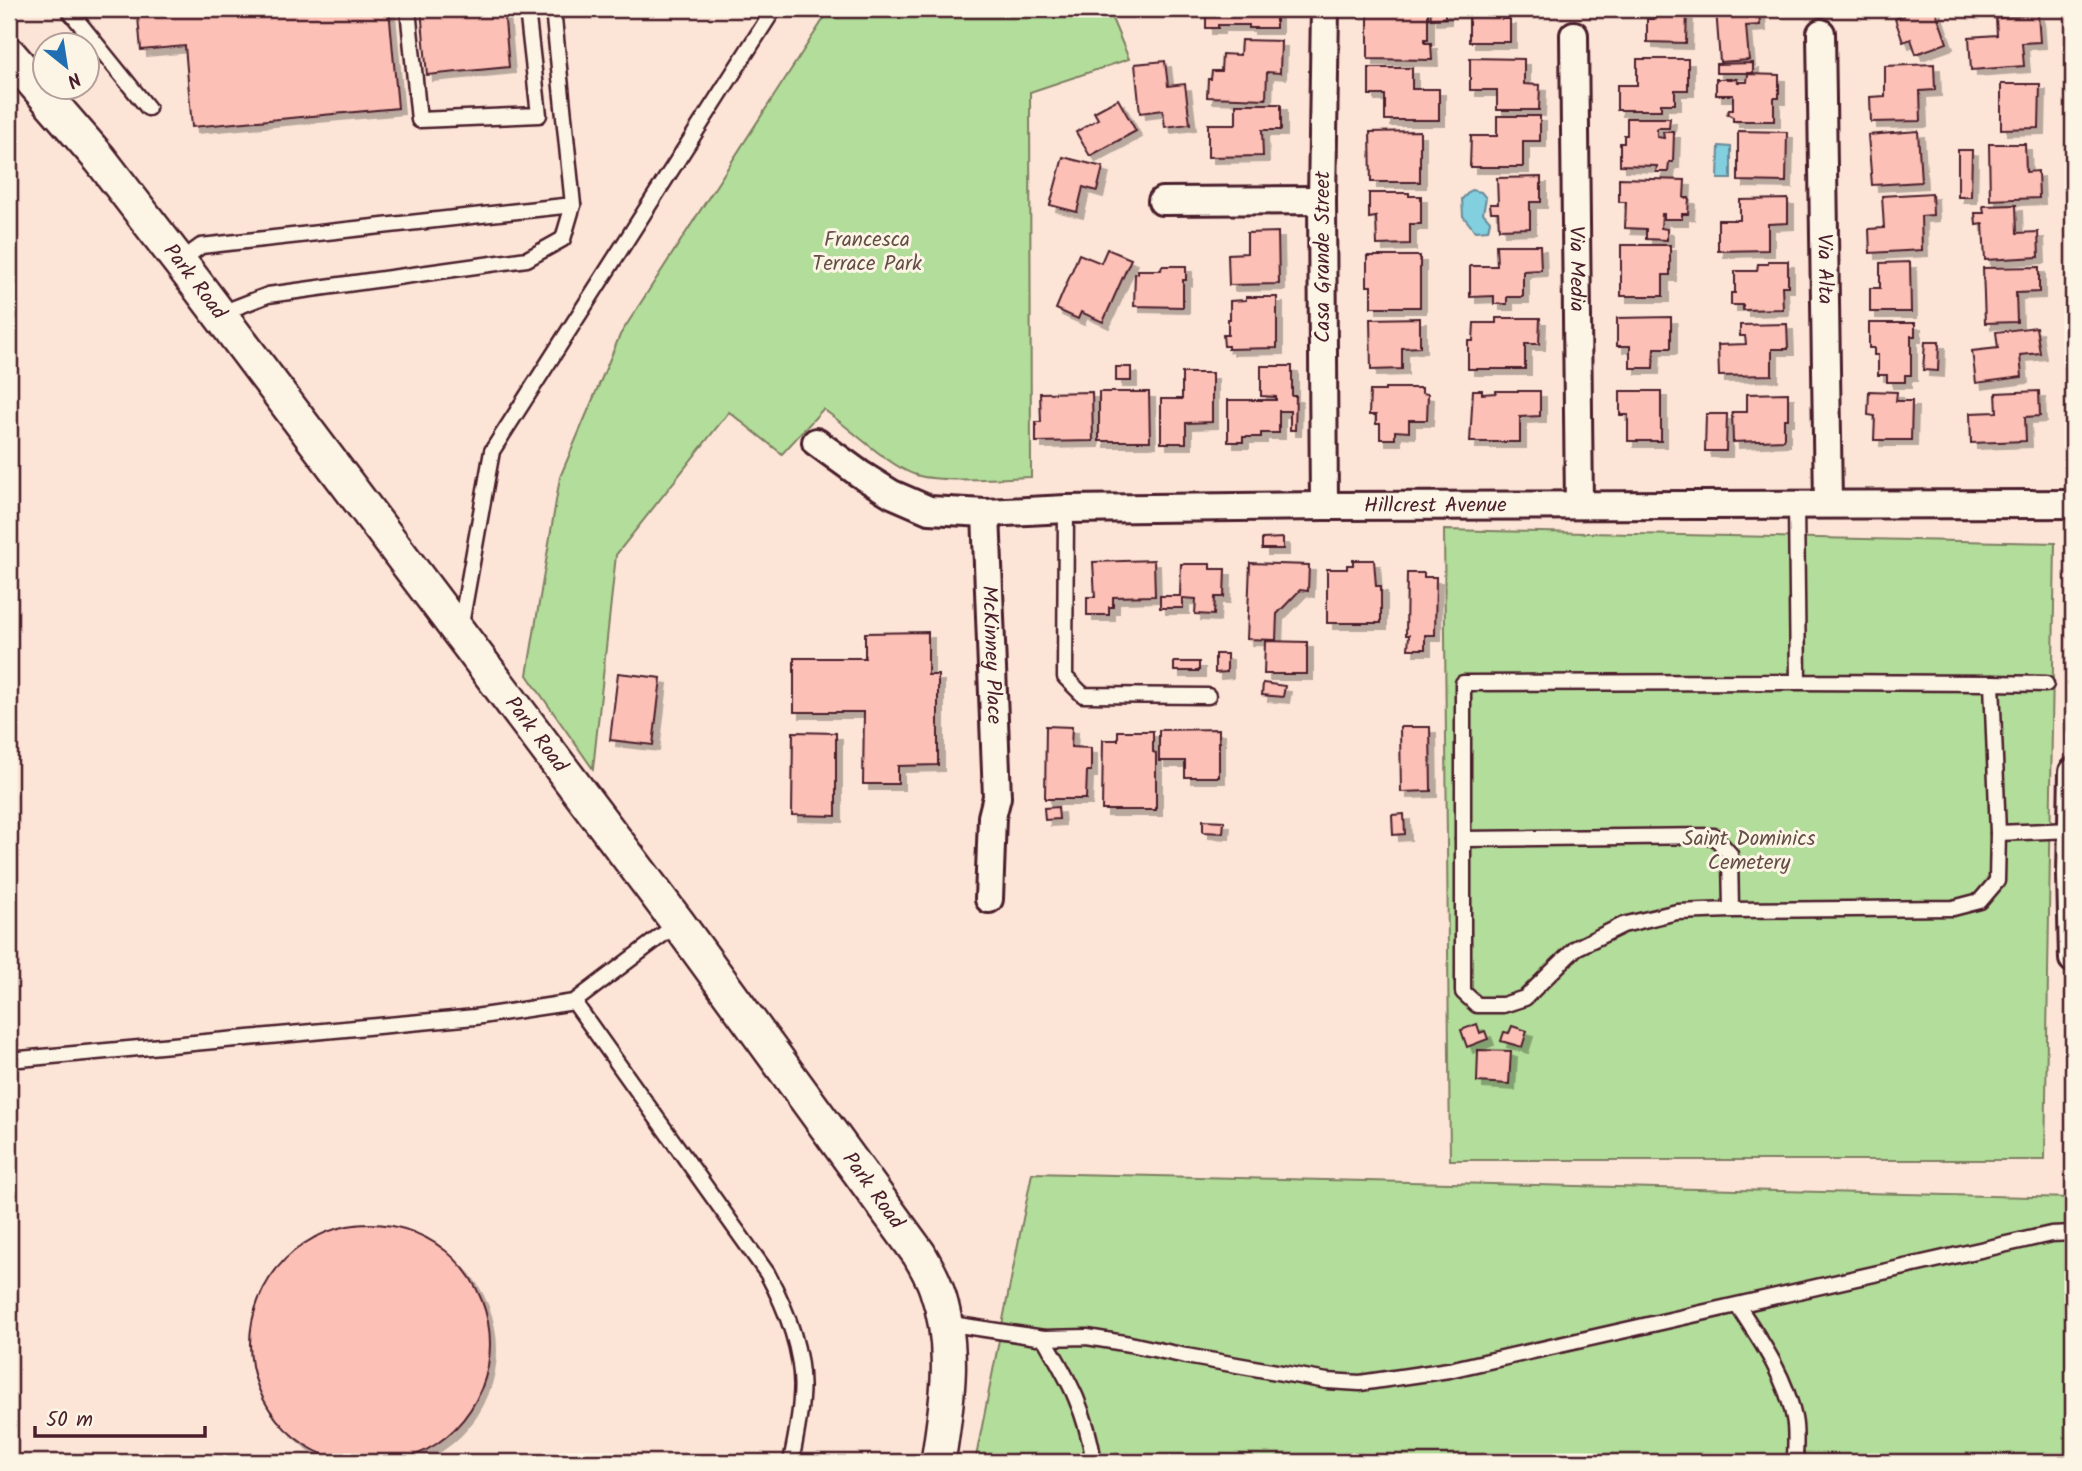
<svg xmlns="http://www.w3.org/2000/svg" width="2082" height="1471" font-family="Kalam,sans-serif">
	<defs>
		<filter id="shadow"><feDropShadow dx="6" dy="6" stdDeviation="0" flood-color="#0004"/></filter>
	</defs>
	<rect width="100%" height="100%" fill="#fce5d7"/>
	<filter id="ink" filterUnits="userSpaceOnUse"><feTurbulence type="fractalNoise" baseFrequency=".0143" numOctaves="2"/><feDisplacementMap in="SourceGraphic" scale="14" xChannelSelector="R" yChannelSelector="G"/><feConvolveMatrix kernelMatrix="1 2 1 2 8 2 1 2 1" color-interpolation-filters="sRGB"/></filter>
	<g filter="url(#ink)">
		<!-- green -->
		<g fill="#b3dd9a" stroke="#7e7e62" stroke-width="2">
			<path d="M830,9H1108L1129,59L1030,92L1031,477C1002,478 941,483 916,475C888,466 849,427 823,409L782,454L729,412L616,555L593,769L527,675L560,477L620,335Z"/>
			<path d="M1444,530L2055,543L2045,1160H1450Z"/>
			<path d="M1032,1173L2073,1198V1462H975Z"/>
		</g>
		<!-- water -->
		<g fill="#81cfdf" stroke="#6b8997" stroke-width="2">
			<path d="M1719,146L1731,147V179H1718Z"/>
			<path d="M1471,190L1481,192L1486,198L1483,213L1490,221L1488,230L1475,231L1463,216L1462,199Z"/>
		</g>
		<!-- building -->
		<g fill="#fcc0b6" stroke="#4a1f2b" stroke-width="2" filter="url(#shadow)">
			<path d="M182,9H389L398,108L192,127L185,46L141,50L138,17L182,13Z"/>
			<path d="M421,9H504L509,67L427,75Z"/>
			<path d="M1206,9H1276V28H1249V25H1218V28H1206Z"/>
			<path d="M1430,9H1445V18L1431,19Z"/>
			<path d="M1469,9H1502V19H1510V42H1469Z"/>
			<path d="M1655,9H1687L1686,43L1647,42V19H1654Z"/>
			<path d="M1716,9H1759L1760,25L1746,26L1749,60L1720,62Z"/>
			<path d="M1901,9H1935L1947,43L1916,54L1911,39L1903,42L1895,19L1904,16Z"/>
			<path d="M1428,10V39H1425V43H1431L1432,60L1368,59V11Z"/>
			<path d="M2038,14L2040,42L2022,43L2024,66L1971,70L1969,37L1997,35L1996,18Z"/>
			<path d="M1241,40L1281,41L1280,73L1267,72L1266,99L1207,97L1208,79H1211L1212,71H1221L1222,54L1240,55Z"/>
			<path d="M1470,58L1524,59V84L1540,85L1539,110H1497V90H1470Z"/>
			<path d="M1637,59H1688V90H1675V104H1661V110H1617V85H1637Z"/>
			<path d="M1165,61L1168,86L1185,84L1190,124L1165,127L1163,110L1140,113L1135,64Z"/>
			<path d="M1753,63V73H1716V64Z"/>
			<path d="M1934,64L1935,90L1920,91L1921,121L1871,122L1870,97L1885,96V66Z"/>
			<path d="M1369,68H1412V89H1439V120H1385V95H1369Z"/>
			<path d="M1748,74L1779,75V98H1774V121H1733V117L1727,114L1729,110H1733V95H1716V79H1737L1738,82H1747Z"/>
			<path d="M2001,84H2040L2039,128L2001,129Z"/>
			<path d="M1118,99L1136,131L1090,156L1076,132L1098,119L1094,112Z"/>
			<path d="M1236,104H1281V130H1262L1263,156L1208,157V124H1236Z"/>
			<path d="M1497,116H1540V141H1523V167H1470L1471,136H1497Z"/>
			<path d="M1627,118H1670L1669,128H1657V137L1664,138L1663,132H1674L1673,162H1669L1668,172H1656L1657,166L1620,165V143H1624V135H1627Z"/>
			<path d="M1420,131V182H1371L1370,132Z"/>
			<path d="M1738,131L1787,132L1786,182L1738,181Z"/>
			<path d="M1918,131L1921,182L1872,185L1868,135Z"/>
			<path d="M1989,144H2025L2026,172L2038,171L2039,198L1990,200Z"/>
			<path d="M1958,150H1972L1971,197H1958Z"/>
			<path d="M1063,157L1103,167L1097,191L1083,187L1077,212L1050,205Z"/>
			<path d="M1541,177V202H1530V228L1499,229L1498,212H1491L1490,204H1498L1497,178Z"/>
			<path d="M1619,178L1685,180L1684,198H1689L1688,214H1682V219H1664V214H1662L1661,228L1667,229V240L1646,239V229L1625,228L1626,202H1619Z"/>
			<path d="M1369,193H1409V196H1421V224H1410V244L1377,245L1376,217L1369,218Z"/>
			<path d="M1932,193L1933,215L1921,216L1922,250L1870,253L1869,229L1884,228L1882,196Z"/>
			<path d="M1788,199V223L1768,224V250L1718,251V220H1740V200Z"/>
			<path d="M2016,205L2017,233L2038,232L2039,257L1985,260L1983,224L1976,225L1975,213H1984L1983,206Z"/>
			<path d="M1278,232L1279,284L1229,285L1228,254L1247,253V233Z"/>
			<path d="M1496,245H1540L1541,270L1523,271V297H1507V304H1494V296L1470,297V266H1497Z"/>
			<path d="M1621,245H1670V275H1663V296H1621Z"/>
			<path d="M1107,249L1131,259L1103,322L1081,312L1078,319L1056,309L1079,254L1101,263Z"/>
			<path d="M1367,256H1420V307H1371V286H1367Z"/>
			<path d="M1768,261H1788V286H1782L1783,309L1743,310V305H1731V293H1735V271H1757L1758,264H1768Z"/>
			<path d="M1910,262L1911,312H1870V288H1880V263Z"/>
			<path d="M1162,266H1186V280H1183V307L1134,306L1135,274L1138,273V270H1161Z"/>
			<path d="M2039,267V292L2016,293L2017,322L1985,323L1983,268Z"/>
			<path d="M1246,297H1277V348L1228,349V346H1224L1223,335H1228V319H1230V301L1246,300Z"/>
			<path d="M1671,317V348H1654L1653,368H1630V346H1617V318Z"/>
			<path d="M1420,318V347L1402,348V369L1371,370L1370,319Z"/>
			<path d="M1496,318H1540L1539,344H1525V369H1468V341H1473L1474,323H1496Z"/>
			<path d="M1869,323H1915V336H1911V375H1905V382H1887V375H1878V355H1874V348H1869Z"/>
			<path d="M1787,324L1788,349H1772V375L1719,376L1718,345L1746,344L1745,336H1740V325Z"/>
			<path d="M2036,327L2040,353L2020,355L2022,377L1976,383L1972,351L1998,348L1996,332Z"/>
			<path d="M1925,342H1939L1938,371L1923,370Z"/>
			<path d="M1261,366H1292V396H1296L1295,430H1290V411H1279V433H1261V437H1243V442H1228V400H1276V397L1261,396Z"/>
			<rect x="1116" y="367" width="15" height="14"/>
			<path d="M1182,373H1212V422L1186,423V443H1161V399H1182Z"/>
			<path d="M1385,388H1422V393L1428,394L1427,420H1409V432L1395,431V439H1380V424H1376V415H1369L1370,391H1385Z"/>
			<path d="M1473,390H1482V394L1496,393V391H1540V416L1520,417V442H1470Z"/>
			<path d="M1620,391H1661V441H1628V415H1620Z"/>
			<path d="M1869,391L1897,392L1896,401H1912L1911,440H1874L1875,416L1868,415Z"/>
			<path d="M2039,391L2040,416L2025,417L2026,441L1971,443L1970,413L1997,412L1996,393Z"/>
			<path d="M1092,392L1093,441L1036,442V422H1041L1040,393Z"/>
			<path d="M1099,392H1149L1150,441H1099Z"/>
			<path d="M1788,393V419H1784V440L1733,442L1732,412H1747V394Z"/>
			<path d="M1706,414H1727L1726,451H1705Z"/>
			<path d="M1283,538V549H1262V539Z"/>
			<path d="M1154,560L1155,596L1113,597V607H1109V615H1087V597H1095L1093,562Z"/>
			<path d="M1353,560H1374L1376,586H1381V623H1327V569H1347V565H1353Z"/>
			<path d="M1250,563L1309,565L1308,591L1300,590L1277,614L1276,640L1247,639Z"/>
			<path d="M1181,564H1210V569H1225L1224,597H1215L1214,615L1195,614L1196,599L1183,598V608H1160V596H1180Z"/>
			<path d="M1407,573H1424V577H1436L1435,635H1425V649H1408L1409,635H1406Z"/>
			<path d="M928,632V675H938V765L898,766V784H863L864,712H794V658H865V633Z"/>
			<path d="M1265,641L1307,642V674H1264Z"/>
			<path d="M1215,654H1227V672L1215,673Z"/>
			<rect x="1174" y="662" width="25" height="9"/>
			<path d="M618,673L661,678L653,745L610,740Z"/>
			<path d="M1263,683L1285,686L1283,697L1262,695Z"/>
			<path d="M1046,726L1072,727L1071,747L1091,748V771H1087L1086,799H1045Z"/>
			<path d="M1400,727H1430L1431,791L1401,792Z"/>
			<path d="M1219,729V777H1185V761H1159V730Z"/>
			<path d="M1118,731H1153V752L1156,753V810H1102L1103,740H1118Z"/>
			<path d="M793,732L836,733V816L792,815Z"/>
			<path d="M1058,807L1059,819L1045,820L1044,808Z"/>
			<path d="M1404,814L1405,834L1393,835L1392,815Z"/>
			<path d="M1203,820L1224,821L1223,833L1203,832Z"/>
			<path d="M1477,1024L1480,1033L1485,1031L1488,1039L1467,1047L1461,1030Z"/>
			<path d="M1512,1026L1527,1031L1522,1047L1501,1041L1504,1032L1509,1033Z"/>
			<path d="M1478,1050L1511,1051L1509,1084L1477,1082Z"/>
			<circle cx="370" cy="1344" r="120"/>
		</g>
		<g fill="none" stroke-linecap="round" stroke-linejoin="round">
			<!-- service casing -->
			<g stroke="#4a1f2b" stroke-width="19">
				<g id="service">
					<path d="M68,9L148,108"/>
					<path d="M408,9L419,120L539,115L527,9"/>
					<path d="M179,262L201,246L573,205L553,9"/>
					<path d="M219,314L268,295L527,259L563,239L573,205"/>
					<path d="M1796,504L1798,682L1463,683V992L1477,1005H1503L1525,998L1576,948L1623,925L1677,912L1731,910L1953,908L1980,901L1997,881L1998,833L1992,683L1798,682"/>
					<path d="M1066,509L1065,677L1083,695L1208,696"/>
					<path d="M460,630L492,451L774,9"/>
					<path d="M1992,683L2046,684"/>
					<path d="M1998,833L2071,830"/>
					<path d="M1463,839L1714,836L1730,854L1731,910"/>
					<path d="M574,1002L767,1273C787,1310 805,1355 801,1398C800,1419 795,1441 791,1462"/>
					<path d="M9,1060L475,1017L574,1002L678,923"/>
					<path d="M1738,1306C1761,1341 1786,1377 1794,1418C1797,1432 1795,1448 1795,1462"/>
					<path d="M945,1323L1044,1338L1087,1337L1130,1344L1186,1356L1327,1381L1360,1383L1449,1370L2051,1234L2073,1233"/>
					<path d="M1044,1338C1070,1382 1086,1411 1094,1462"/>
				</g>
			</g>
			<!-- minor casing -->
			<g stroke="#4a1f2b" stroke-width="32">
				<g id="minor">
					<path id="s1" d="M1821,33L1828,503"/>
					<path id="s2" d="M1574,35L1579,505"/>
					<path d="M1162,201L1322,200"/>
					<path id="s3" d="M816,442L860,474L892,494L929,510L986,513L1066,509L1324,506L2073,504"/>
					<path d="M1324,506L1322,200L1325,9"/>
					<path id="s4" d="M986,513L997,797L992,817L989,899"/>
					<path d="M2073,772L2071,874L2073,959"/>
				</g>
			</g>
			<!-- tertiary casing -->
			<g stroke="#4a1f2b" stroke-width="38">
				<g id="tertiary">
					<path id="s5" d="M9,54L100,159L195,282L678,923L919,1254C925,1265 932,1276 936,1288C957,1345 947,1404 938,1462"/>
				</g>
			</g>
			<!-- service -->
			<use href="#service" stroke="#fcf5e5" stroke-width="14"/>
			<!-- minor -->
			<use href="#minor" stroke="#fcf5e5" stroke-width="26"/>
			<!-- tertiary -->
			<use href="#tertiary" stroke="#fcf5e5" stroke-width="33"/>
		</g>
	</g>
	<g text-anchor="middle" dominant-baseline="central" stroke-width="6" stroke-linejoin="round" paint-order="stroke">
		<!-- park labels -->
		<g font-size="21" fill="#644e47" stroke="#fcf5e5">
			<text x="867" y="240">Francesca<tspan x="867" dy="24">Terrace Park</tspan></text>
			<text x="1749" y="839">Saint Dominics<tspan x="1749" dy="24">Cemetery</tspan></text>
		</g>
		<!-- street labels -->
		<g font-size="21" fill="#4a1f2b" stroke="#fcf5e5">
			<text transform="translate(1323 257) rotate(-90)">Casa Grande Street</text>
			<text stroke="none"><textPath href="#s1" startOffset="236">Via Alta</textPath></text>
			<text stroke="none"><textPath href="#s2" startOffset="234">Via Media</textPath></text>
			<text stroke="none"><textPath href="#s5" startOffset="294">Park Road</textPath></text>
			<text stroke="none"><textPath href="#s3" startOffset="639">Hillcrest Avenue</textPath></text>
			<text stroke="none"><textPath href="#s4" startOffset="142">McKinney Place</textPath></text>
			<text stroke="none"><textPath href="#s5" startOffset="861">Park Road</textPath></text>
			<text stroke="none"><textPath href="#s5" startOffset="1428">Park Road</textPath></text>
		</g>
	</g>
	<!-- margin -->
	<rect width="2082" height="1471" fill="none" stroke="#fcf5e5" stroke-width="35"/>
	<rect x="18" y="18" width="2047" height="1436" fill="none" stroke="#4a1f2b" stroke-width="2.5" filter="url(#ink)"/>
	<!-- north arrow -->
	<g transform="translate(66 66) rotate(150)"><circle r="33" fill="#fcf5e5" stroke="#b59f9b" stroke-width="2"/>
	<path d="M0-5L12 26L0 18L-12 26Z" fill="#1f6fb2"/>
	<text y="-10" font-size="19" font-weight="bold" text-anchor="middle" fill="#4a1f2b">N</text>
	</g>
	<!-- scale -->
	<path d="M35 1426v10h170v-10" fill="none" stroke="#4a1f2b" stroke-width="3.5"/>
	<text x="46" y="1426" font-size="21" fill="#4a1f2b" stroke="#fcf5e5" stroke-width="5" paint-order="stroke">50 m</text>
</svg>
